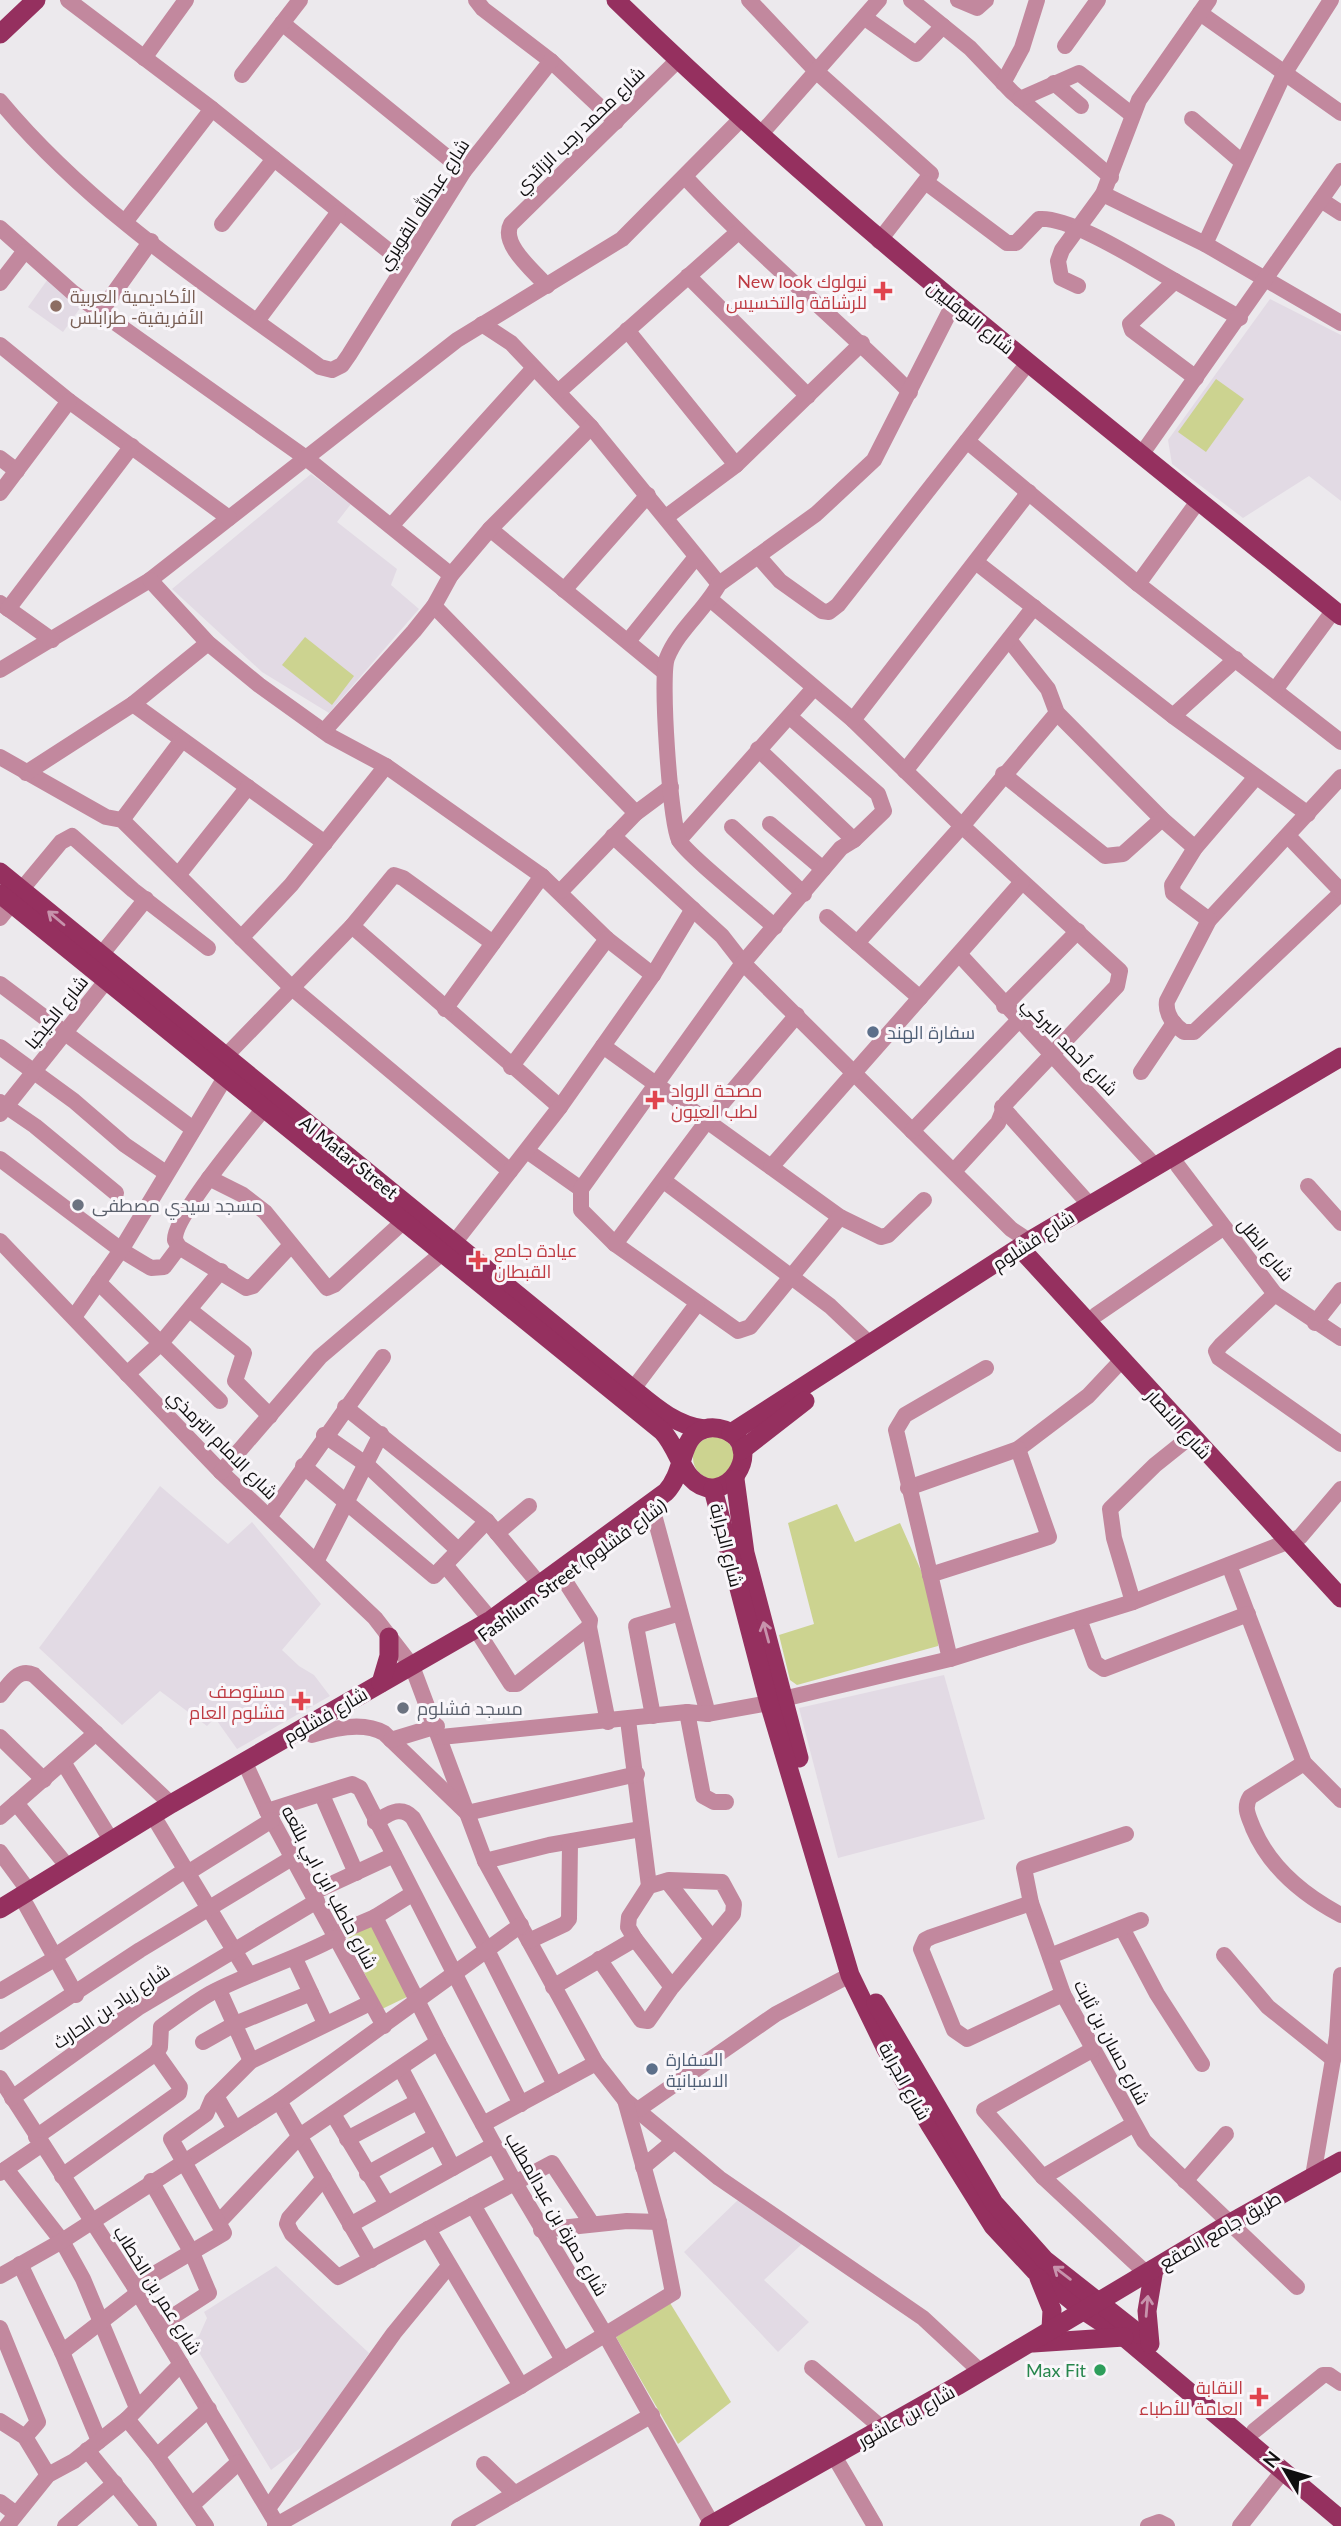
<svg xmlns="http://www.w3.org/2000/svg" width="1341" height="2526" font-family="Lato,Cairo,sans-serif">
	<rect width="100%" height="100%" fill="#ece9ed"/>
	<!-- built -->
	<g fill="#e2dae4">
		<path d="M48,279L83,304L63,332L28,307Z"/>
		<path d="M1270,299L1341,335V501L1309,476L1243,518L1172,464L1168,440Z"/>
		<path d="M311,474L351,504L337,522L397,569L391,585L419,609L329,713L262,672L172,589Z"/>
		<path d="M160,1486L228,1544L252,1522L321,1604L282,1650L299,1666L314,1675L330,1696L237,1749L215,1718L207,1726L160,1691L122,1725L39,1648Z"/>
		<path d="M944,1675L985,1819L838,1858L799,1708Z"/>
		<path d="M739,2199L804,2242L764,2280L809,2322L778,2352L684,2252Z"/>
		<path d="M276,2266L369,2353L310,2441L271,2470L192,2341L199,2336L207,2318L204,2312Z"/>
	</g>
	<!-- green -->
	<g fill="#ccd390">
		<path d="M1216,379L1244,399L1206,452L1178,432Z"/>
		<path d="M305,637L354,676L332,705L282,665Z"/>
		<circle cx="714" cy="1458" r="21"/>
		<path d="M837,1504L855,1542L900,1523L938,1609V1646L797,1685L790,1680L779,1635L814,1624L788,1523Z"/>
		<path d="M375,1921L411,1995L382,2009L346,1935Z"/>
		<path d="M670,2303L731,2402L678,2444L616,2337Z"/>
	</g>
	<g fill="none" stroke-linecap="round" stroke-linejoin="round">
		<!-- minor -->
		<g stroke="#c2889e" stroke-width="16">
			<path d="M68,0L212,109L405,264"/>
			<path d="M476,0L483,9L551,61L616,122"/>
			<path d="M749,0L817,72L931,174L879,241"/>
			<path d="M911,0L970,48L1012,92L1111,177"/>
			<path d="M958,0L977,8L986,0"/>
			<path d="M1200,13L1341,113"/>
			<path d="M865,18L916,54L943,26"/>
			<path d="M282,23L464,171"/>
			<path d="M1065,46L1098,0"/>
			<path d="M144,58L186,0"/>
			<path d="M242,75L300,0"/>
			<path d="M1003,83L1022,48L1037,0"/>
			<path d="M1054,83L1081,106"/>
			<path d="M1020,99L1079,73L1131,114"/>
			<path d="M0,101C89,208 208,286 320,367L332,370L342,365L349,355L464,171L551,61"/>
			<path d="M1192,119L1242,162"/>
			<path d="M760,135L879,0"/>
			<path d="M686,178C757,254 837,319 910,392"/>
			<path d="M927,183L1007,243H1016L1039,219C1071,216 1144,264 1175,281"/>
			<path d="M1103,194L1205,244L1341,323"/>
			<path d="M1321,200L1341,213"/>
			<path d="M125,222L212,109"/>
			<path d="M222,224L274,159"/>
			<path d="M0,228L72,292L306,458L150,580L0,670"/>
			<path d="M1205,244L1284,74L1331,0"/>
			<path d="M688,276L808,396"/>
			<path d="M0,283L24,252"/>
			<path d="M547,286C534,271 500,244 511,224L678,60"/>
			<path d="M1078,286L1061,278L1058,261L1062,250L1103,194L1139,100L1209,0"/>
			<path d="M101,311L151,241"/>
			<path d="M257,321L338,213"/>
			<path d="M482,324L511,343L591,427L719,584"/>
			<path d="M627,330L736,465"/>
			<path d="M0,345L69,401L229,518"/>
			<path d="M1196,378L1132,330L1130,324L1175,281L1240,318"/>
			<path d="M558,392L737,233"/>
			<path d="M967,441L1138,584L1341,742"/>
			<path d="M1141,455L1341,171"/>
			<path d="M0,458L17,471"/>
			<path d="M0,493L69,401"/>
			<path d="M666,517L736,465L862,343"/>
			<path d="M391,526L533,369"/>
			<path d="M490,529L663,671"/>
			<path d="M758,556L780,581L822,611L829,612L838,605L1028,363"/>
			<path d="M977,563L1173,716L1308,814"/>
			<path d="M451,575L306,458L457,340L622,239L742,118"/>
			<path d="M150,580L208,643L259,685L330,736L386,766L542,876L607,939L653,975"/>
			<path d="M1138,584L1199,500"/>
			<path d="M564,590L648,495"/>
			<path d="M711,600L853,720L962,826L1120,971L1117,986L1006,1103L998,1123L954,1171"/>
			<path d="M0,603L52,640"/>
			<path d="M434,606L636,813"/>
			<path d="M8,609L132,446"/>
			<path d="M629,640L696,557"/>
			<path d="M1010,641L1048,689L1057,713L1162,819L1195,848"/>
			<path d="M1275,690L1334,610"/>
			<path d="M133,704L325,843"/>
			<path d="M1173,716L1236,659"/>
			<path d="M853,720L1029,492"/>
			<path d="M324,731L414,631L434,606L451,575L490,529L591,427"/>
			<path d="M758,749L854,840"/>
			<path d="M0,757L106,817L122,820L291,987L510,1171"/>
			<path d="M905,771L1034,607"/>
			<path d="M26,773L133,704L208,643"/>
			<path d="M1003,774L1105,856L1123,854L1162,819"/>
			<path d="M1341,777L1209,920L1167,1001C1165,1014 1174,1025 1184,1032H1194L1341,893"/>
			<path d="M122,820L182,740"/>
			<path d="M770,824L823,869"/>
			<path d="M732,827L804,894"/>
			<path d="M613,836L722,936L743,963L1011,1229L1029,1241"/>
			<path d="M1288,836L1341,891"/>
			<path d="M679,840L814,688"/>
			<path d="M179,874L248,787"/>
			<path d="M22,889L61,842L72,836L133,890L208,948"/>
			<path d="M561,891L636,813L671,787"/>
			<path d="M827,917L920,998"/>
			<path d="M0,918L12,903"/>
			<path d="M1209,920L1173,893L1172,885L1195,848L1256,777"/>
			<path d="M352,926L560,1107"/>
			<path d="M775,927C759,912 686,854 679,840C670,820 660,677 667,658C678,630 705,610 719,584L816,514L874,460L954,303"/>
			<path d="M241,938L291,885L386,766"/>
			<path d="M857,943L962,826L1057,713"/>
			<path d="M959,954L1154,1165"/>
			<path d="M101,955L146,899"/>
			<path d="M0,984L193,1129"/>
			<path d="M1004,1006L1078,931"/>
			<path d="M445,1009L542,876"/>
			<path d="M603,1046L840,1217L881,1237L888,1235L924,1200"/>
			<path d="M0,1047L74,1101L125,1145L166,1173"/>
			<path d="M217,1065L352,926L394,875L403,878L493,943"/>
			<path d="M511,1067L607,939"/>
			<path d="M1141,1072L1174,1023"/>
			<path d="M0,1102L35,1126L116,1193"/>
			<path d="M265,1107C247,1130 173,1217 175,1240L179,1247L246,1288L253,1286L291,1245"/>
			<path d="M1002,1107L1089,1204"/>
			<path d="M0,1114L114,971"/>
			<path d="M912,1131L1018,1021"/>
			<path d="M527,1151L581,1189V1210L615,1244L738,1331L750,1327L840,1217"/>
			<path d="M0,1159L121,1250L151,1268L164,1267L179,1247"/>
			<path d="M1178,1166L1275,1294L1341,1338"/>
			<path d="M771,1167L1022,882"/>
			<path d="M209,1178L243,1195L265,1212L327,1288L334,1285L405,1220"/>
			<path d="M664,1181L830,1306L870,1344"/>
			<path d="M1308,1186L1341,1223"/>
			<path d="M581,1189L743,963L841,848L854,840L884,811L878,794L790,717"/>
			<path d="M0,1241L221,1472L375,1618L412,1666L485,1861L596,2063L625,2100L719,2178L923,2318L981,2372"/>
			<path d="M615,1244L707,1121L797,1015"/>
			<path d="M98,1282L220,1401"/>
			<path d="M1275,1294L1221,1345L1216,1351L1219,1358L1341,1444"/>
			<path d="M191,1311L244,1353L235,1381L270,1416"/>
			<path d="M1096,1315L1223,1228"/>
			<path d="M74,1317L121,1250L226,1076"/>
			<path d="M1315,1323L1341,1290"/>
			<path d="M127,1374L161,1343L221,1271"/>
			<path d="M633,1389L697,1304"/>
			<path d="M345,1407L487,1521L540,1585"/>
			<path d="M324,1435L367,1465L458,1550"/>
			<path d="M303,1466L434,1576L487,1521"/>
			<path d="M221,1472L320,1357L454,1243L560,1107L653,975L693,909"/>
			<path d="M908,1488L1018,1449L1088,1396L1121,1361"/>
			<path d="M653,1511L708,1714"/>
			<path d="M269,1517L383,1357"/>
			<path d="M497,1533L529,1506"/>
			<path d="M317,1560L381,1434"/>
			<path d="M445,1565L491,1620"/>
			<path d="M1229,1565L1304,1763L1341,1800"/>
			<path d="M930,1575L1049,1537L1018,1449"/>
			<path d="M1133,1602L1114,1538L1110,1509L1155,1465L1190,1437"/>
			<path d="M1079,1619L1095,1663L1104,1669L1248,1614"/>
			<path d="M589,1627L608,1722"/>
			<path d="M481,1637L511,1684H517L589,1627L590,1620L563,1578"/>
			<path d="M950,1659L896,1430L905,1415L986,1368"/>
			<path d="M0,1695C10,1684 18,1667 34,1675L171,1804"/>
			<path d="M783,1699L950,1659L1133,1602L1300,1537L1341,1489"/>
			<path d="M687,1712L703,1796L714,1802H726"/>
			<path d="M653,1716L636,1626L680,1613"/>
			<path d="M628,1720L649,1886"/>
			<path d="M312,1735C334,1728 363,1721 384,1733L467,1813L637,1774"/>
			<path d="M0,1737L44,1780"/>
			<path d="M441,1737L687,1712L708,1714L769,1703"/>
			<path d="M391,1740L437,1726"/>
			<path d="M63,1762L111,1840"/>
			<path d="M245,1763L267,1811L384,2026"/>
			<path d="M1304,1763L1250,1797C1243,1808 1249,1817 1253,1828C1270,1868 1303,1895 1341,1915"/>
			<path d="M322,1795L356,1873"/>
			<path d="M16,1803L68,1867"/>
			<path d="M267,1811L352,1784L360,1788L521,2104"/>
			<path d="M0,1817L96,1733"/>
			<path d="M375,1822C388,1815 400,1804 413,1818L487,1950L555,2085"/>
			<path d="M158,1824L249,1975"/>
			<path d="M1126,1834L1024,1868L1031,1903L1063,1994L1144,2141L1297,2287"/>
			<path d="M0,1852L28,1890"/>
			<path d="M485,1861L549,1845L641,1829"/>
			<path d="M189,1872L272,1820"/>
			<path d="M667,1881L711,1937"/>
			<path d="M312,1893L394,1855"/>
			<path d="M1031,1903L931,1937L925,1940L921,1949L954,2030L967,2039L1063,1994"/>
			<path d="M26,1905L76,1995"/>
			<path d="M375,1917L438,2042L515,2183L605,2334L713,2526"/>
			<path d="M1122,1928L1157,1994L1202,2064"/>
			<path d="M335,1934L375,1917L412,1894"/>
			<path d="M529,1941L565,1924L569,1919L570,1843"/>
			<path d="M1224,1955L1268,2007L1333,2059"/>
			<path d="M55,1956L187,1869"/>
			<path d="M1050,1956L1141,1920"/>
			<path d="M295,1959L325,2023"/>
			<path d="M599,1959L641,2020L648,2021L672,1987L733,1914L734,1904L722,1882L669,1880L649,1886L629,1917L628,1927L635,1939L672,1987"/>
			<path d="M553,1987L635,1939"/>
			<path d="M219,1990L251,2061"/>
			<path d="M0,1991L56,1958"/>
			<path d="M0,2042L140,1950L292,1858"/>
			<path d="M203,2042L235,2024L311,1993"/>
			<path d="M401,2069L453,2168"/>
			<path d="M0,2078L134,2286L278,2526"/>
			<path d="M216,2096L235,2129"/>
			<path d="M12,2098L138,2008L317,1901"/>
			<path d="M279,2101L371,2260"/>
			<path d="M639,2109L776,2014L850,1975"/>
			<path d="M333,2114L387,2204"/>
			<path d="M483,2124L596,2063"/>
			<path d="M1134,2124L1043,2177L1146,2273"/>
			<path d="M36,2137L156,2053L160,2047L161,2027C177,2016 193,2003 211,1993C251,1972 294,1960 335,1938"/>
			<path d="M347,2139L417,2102"/>
			<path d="M643,2167L673,2142"/>
			<path d="M6,2169L62,2241L83,2279L137,2408"/>
			<path d="M0,2173L41,2145"/>
			<path d="M367,2174L436,2136"/>
			<path d="M62,2176L179,2093L180,2087L156,2053"/>
			<path d="M1313,2176L1337,2036L1341,1975"/>
			<path d="M1043,2177L984,2110L1092,2050"/>
			<path d="M324,2178L289,2218L287,2224L292,2234L338,2277L552,2163L592,2224"/>
			<path d="M151,2181L192,2253L209,2293L158,2326"/>
			<path d="M1185,2181L1226,2134"/>
			<path d="M473,2205L563,2360"/>
			<path d="M220,2221L301,2135L438,2042"/>
			<path d="M350,2225L494,2145"/>
			<path d="M428,2229L521,2386"/>
			<path d="M541,2230L627,2221L659,2222"/>
			<path d="M20,2264L62,2352L99,2441"/>
			<path d="M0,2276L62,2241L279,2101L521,1925"/>
			<path d="M134,2286L224,2233L171,2139L206,2114L212,2100L251,2061L370,2003"/>
			<path d="M0,2328L38,2422L25,2437"/>
			<path d="M62,2352L138,2293"/>
			<path d="M812,2368L883,2429"/>
			<path d="M127,2419L157,2456L206,2526"/>
			<path d="M0,2421L25,2437L48,2475"/>
			<path d="M1254,2431L1323,2375H1329L1341,2383"/>
			<path d="M87,2450L149,2526"/>
			<path d="M157,2456L209,2409"/>
			<path d="M834,2456L875,2526"/>
			<path d="M484,2464L515,2494"/>
			<path d="M0,2502L16,2514"/>
			<path d="M192,2505L239,2462"/>
			<path d="M269,2507L394,2333L449,2266"/>
			<path d="M7,2526L48,2475L74,2461L127,2419L181,2364"/>
			<path d="M65,2526L115,2483"/>
			<path d="M275,2526L521,2386L673,2293L659,2222L625,2100"/>
			<path d="M459,2526L652,2415"/>
			<path d="M1148,2526L1159,2522L1167,2526"/>
			<path d="M1240,2526L1283,2471"/>
		</g>
		<!-- major -->
		<g stroke="#95305f" stroke-width="19">
			<path d="M616,0C844,222 1095,416 1341,616"/>
			<path d="M0,34L36,0"/>
			<path d="M0,872L633,1389C655,1407 675,1425 704,1429"/>
			<path d="M0,894L662,1431C676,1446 680,1466 690,1477C724,1514 768,1447 725,1430C716,1427 706,1427 698,1432C680,1443 684,1473 666,1492L491,1620L171,1804L0,1909"/>
			<path d="M1020,1248L1341,1598"/>
			<path d="M731,1433L1031,1240L1341,1057"/>
			<path d="M742,1450L805,1401"/>
			<path d="M735,1479L745,1553L799,1758"/>
			<path d="M713,1489L769,1703L850,1975L886,2049L930,2125L993,2226L1035,2271L1083,2310L1124,2337L1341,2520"/>
			<path d="M381,1683L389,1656V1637"/>
			<path d="M876,2003L994,2203L1045,2260L1139,2334"/>
			<path d="M1039,2278L1052,2310L1051,2329"/>
			<path d="M1033,2343L1124,2337"/>
			<path d="M1150,2344L1147,2311L1154,2269"/>
			<path d="M709,2526L957,2386L1232,2222L1341,2161"/>
		</g>
	</g>
	<!-- one-way arrows -->
	<defs><path id="oneway-shaft" d="M-6 0H5M1.5-3L5.5 0L1.5 3" fill="none" stroke-width="1.6" stroke-linecap="round" stroke-linejoin="round" transform="scale(1.75)"/></defs>
	<g stroke="#c793ac">
		<use href="#oneway-shaft" transform="translate(56 918) rotate(-140)"/>
		<use href="#oneway-shaft" transform="translate(766 1632) rotate(-105)"/>
		<use href="#oneway-shaft" transform="translate(1062 2273) rotate(-143)"/>
		<use href="#oneway-shaft" transform="translate(1147 2306) rotate(-85)"/>
	</g>
	<!-- markers -->
	<g fill="#e0444e" stroke="#f9f6fa" stroke-width="2.5">
		<path d="M879.5 280.5h7v7h7v7h-7v7h-7v-7h-7v-7h7z"/>
		<path d="M651.5 1089.5h7v7h7v7h-7v7h-7v-7h-7v-7h7z"/>
		<path d="M474.5 1249.5h7v7h7v7h-7v7h-7v-7h-7v-7h7z"/>
		<path d="M297.5 1690.5h7v7h7v7h-7v7h-7v-7h-7v-7h7z"/>
		<path d="M1255.5 2386.5h7v7h7v7h-7v7h-7v-7h-7v-7h7z"/>
	</g>
	<circle fill="#8d6e63" stroke="#f9f6fa" stroke-width="2.5" cx="56" cy="306" r="7"/>
	<g fill="#5c6f8a" stroke="#f9f6fa" stroke-width="2.5">
		<circle cx="873" cy="1032" r="7"/>
		<circle cx="652" cy="2069" r="7"/>
	</g>
	<g fill="#6b7280" stroke="#f9f6fa" stroke-width="2.5">
		<circle cx="78" cy="1205" r="7"/>
		<circle cx="403" cy="1708" r="7"/>
	</g>
	<circle fill="#2e9e5b" stroke="#f9f6fa" stroke-width="2.5" cx="1100" cy="2370" r="7"/>
	<g text-anchor="middle" dominant-baseline="central" stroke-width="6" stroke-linejoin="round" paint-order="stroke">
		<!-- street labels -->
		<g font-size="18" fill="#100f10" stroke="#f9f6fa">
			<text transform="translate(579 130) rotate(-44)">شارع محمد رجب الزائدي</text>
			<text transform="translate(423 204) rotate(-57)">شارع عبدالله القويري</text>
			<text transform="translate(971 317) rotate(39)">شارع النوفليين</text>
			<text transform="translate(56 1012) rotate(-51)">شارع الكيخيا</text>
			<text transform="translate(1070 1046) rotate(46)">شارع أحمد البركي</text>
			<text transform="translate(349 1157) rotate(39)">Al Matar Street</text>
			<text transform="translate(1033 1240) rotate(-33)">شارع فشلوم</text>
			<text transform="translate(1266 1249) rotate(51)">شارع الظل</text>
			<text transform="translate(1179 1424) rotate(48)">شارع الانصار</text>
			<text transform="translate(223 1444) rotate(45)">شارع الامام الترمذي</text>
			<text transform="translate(727 1545) rotate(76)">شارع الجرابة</text>
			<text transform="translate(572 1570) rotate(-36)">Fashlium Street (شارع فشلوم)</text>
			<text transform="translate(325 1715) rotate(-30)">شارع فشلوم</text>
			<text transform="translate(330 1887) rotate(62)">شارع حاطب ابن ابي بلتعه</text>
			<text transform="translate(111 2006) rotate(-34)">شارع زياد بن الحارث</text>
			<text transform="translate(1112 2042) rotate(62)">شارع حسان بن ثابت</text>
			<text transform="translate(905 2081) rotate(61)">شارع الجرابة</text>
			<text transform="translate(557 2214) rotate(60)">شارع حمزة بن عبدالمطلب</text>
			<text transform="translate(1220 2230) rotate(-30)">طريق جامع الصقع</text>
			<text transform="translate(158 2290) rotate(58)">شارع عمر بن الخطاب</text>
			<text transform="translate(906 2416) rotate(-29)">شارع بن عاشور</text>
		</g>
		<!-- health labels -->
		<g font-size="18" fill="#be3a42" stroke="#f9f6fa" text-anchor="end">
			<text x="867" y="281">New look نيولوك<tspan x="867" dy="21">للرشاقة والتخسيس</tspan></text>
			<text x="671" y="1090" text-anchor="start">مصحة الرواد<tspan x="671" dy="21">لطب العيون</tspan></text>
			<text x="494" y="1250" text-anchor="start">عيادة جامع<tspan x="494" dy="21">القبطان</tspan></text>
			<text x="285" y="1691">مستوصف<tspan x="285" dy="21">فشلوم العام</tspan></text>
			<text x="1243" y="2387">النقابة<tspan x="1243" dy="21">العامة للأطباء</tspan></text>
		</g>
		<!-- education labels -->
		<g font-size="18" fill="#785e54" stroke="#f9f6fa" text-anchor="start">
			<text x="70" y="296">الأكاديمية العربية<tspan x="70" dy="21">الأفريقية- طرابلس</tspan></text>
		</g>
		<!-- service labels -->
		<g font-size="18" fill="#4e5e75" stroke="#f9f6fa" text-anchor="start">
			<text x="887" y="1032">سفارة الهند</text>
			<text x="666" y="2059">السفارة<tspan x="666" dy="21">الاسبانية</tspan></text>
		</g>
		<!-- worship labels -->
		<g font-size="18" fill="#5b616d" stroke="#f9f6fa" text-anchor="start">
			<text x="92" y="1205">مسجد سيدي مصطفى</text>
			<text x="417" y="1708">مسجد فشلوم</text>
		</g>
		<!-- leisure labels -->
		<g font-size="18" fill="#27864d" stroke="#f9f6fa" text-anchor="end">
			<text x="1086" y="2370">Max Fit</text>
		</g>
	</g>
	<!-- north arrow -->
	<g transform="translate(1285 2470) rotate(308)" stroke="#f9f6fa" stroke-width="5" paint-order="stroke">
	<path d="M0-5L12 26L0 18L-12 26Z" fill="#100f10"/>
	<text y="-10" font-size="19" font-weight="bold" text-anchor="middle" fill="#100f10">N</text>
	</g>
</svg>
